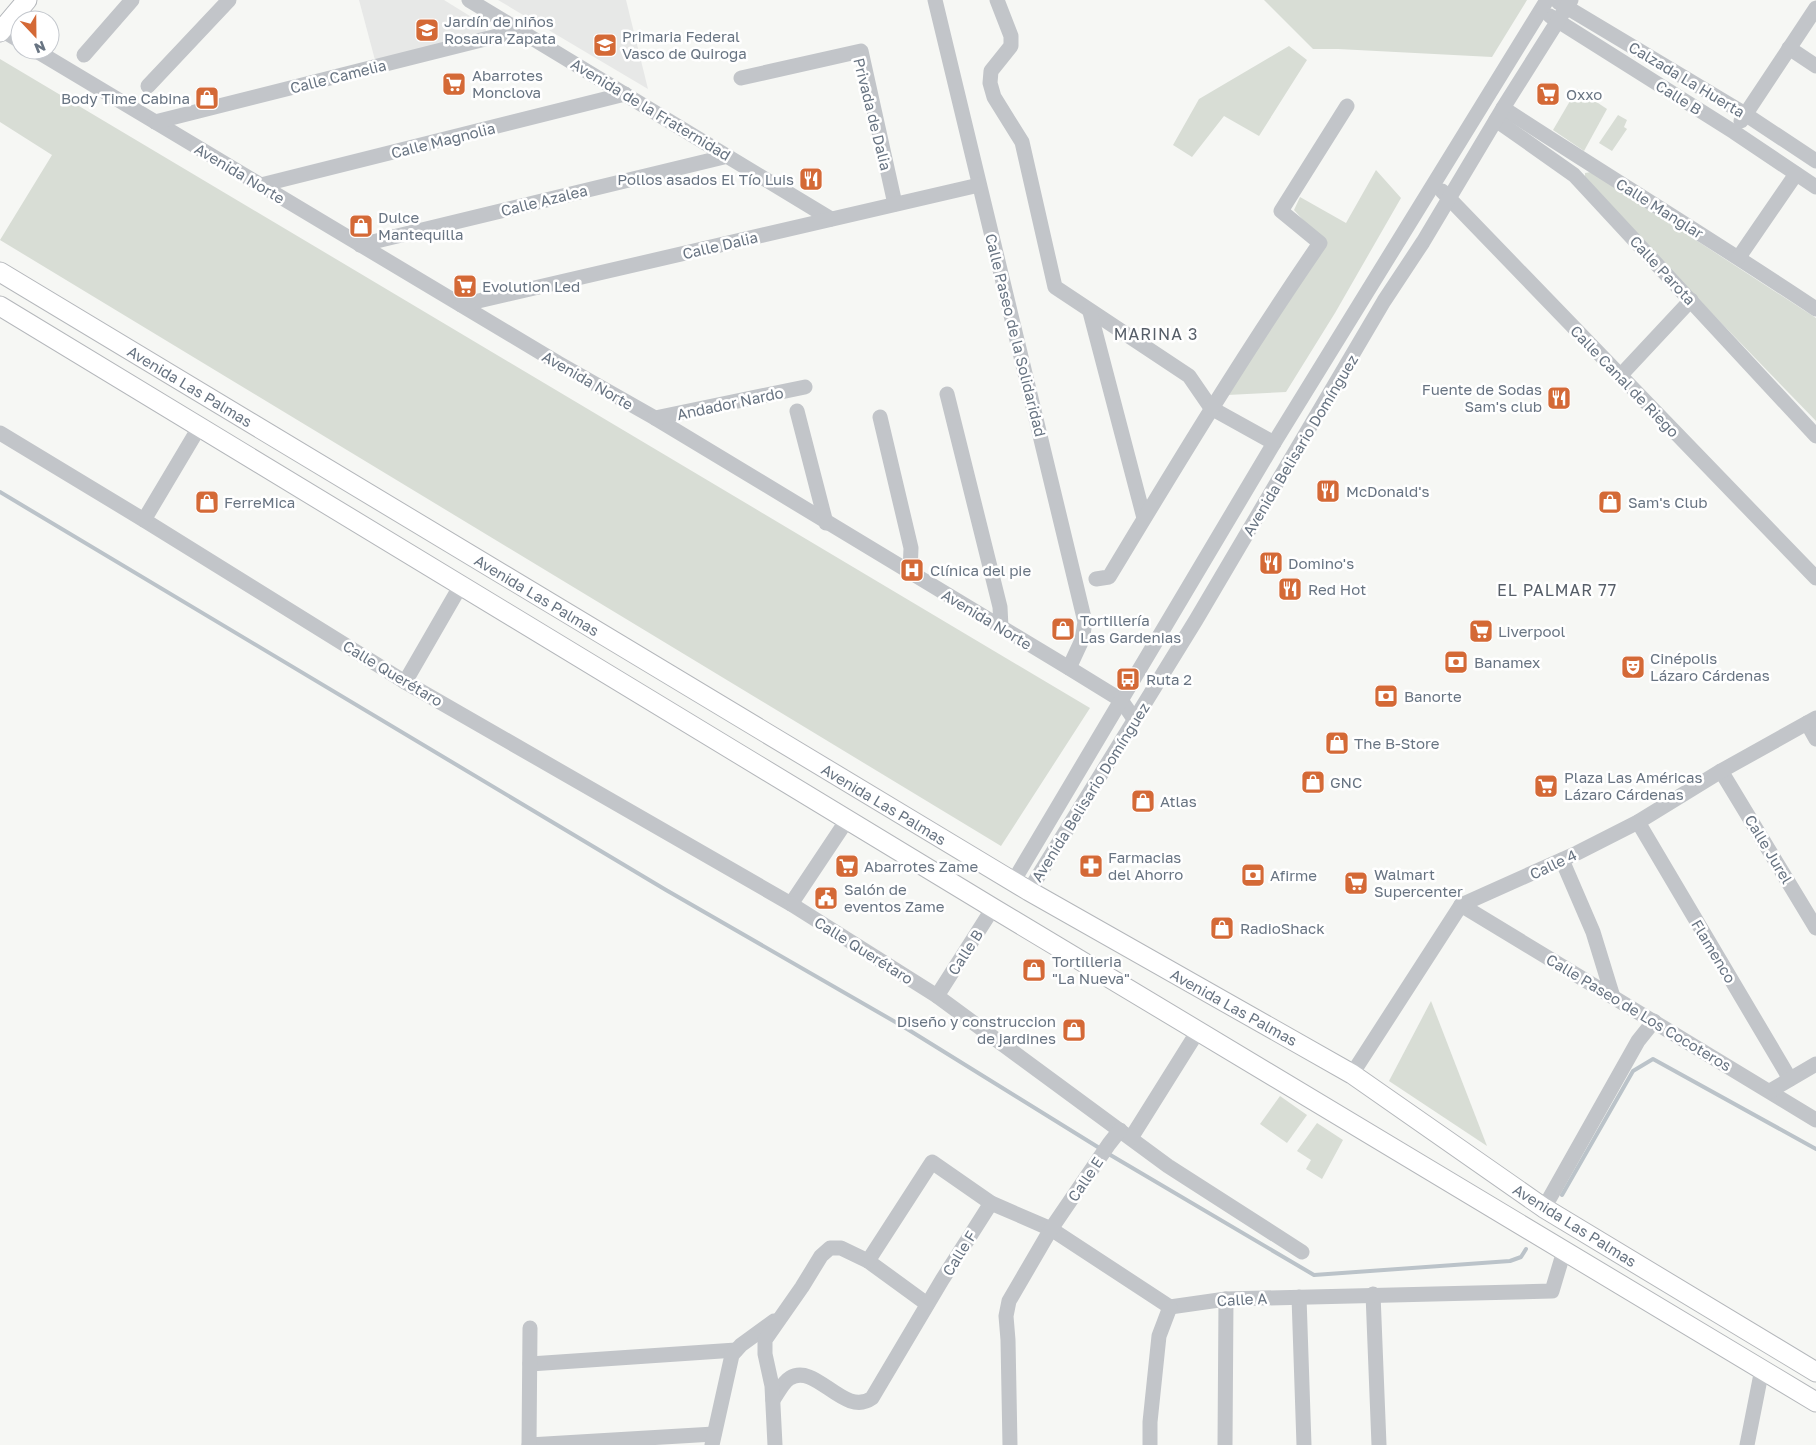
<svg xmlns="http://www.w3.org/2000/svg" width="1816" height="1445" font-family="'Golos Text',sans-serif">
	<rect width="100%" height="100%" fill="#f6f7f4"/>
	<!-- built -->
	<g fill="#e7e8e7">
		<path d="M359,0H444L486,26V34L375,60Z"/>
		<path d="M498,0H626L648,89Z"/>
	</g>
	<!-- green -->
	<g fill="#d8ddd5">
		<path d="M1264,0H1527L1492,57L1338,49H1313Z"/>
		<path d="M1289,46L1307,60L1259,136L1224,116L1192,157L1173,145L1199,99Z"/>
		<path d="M0,59L1090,708L1001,846L0,240L52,155L0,122Z"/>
		<path d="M1577,89L1607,109L1584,151L1553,130Z"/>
		<path d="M1618,115L1627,120L1624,127L1627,129L1612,151L1599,143Z"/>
		<path d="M1376,170L1401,198L1335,313L1286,392L1227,395L1326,245L1294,210L1300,197L1346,223Z"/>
		<path d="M1591,172L1816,318V421L1585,182V173Z"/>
		<path d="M1431,1001L1487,1146L1389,1081Z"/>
		<path d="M1280,1096L1307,1115L1287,1143L1260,1124Z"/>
		<path d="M1317,1123L1343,1140L1322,1179L1306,1169L1311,1160L1297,1151Z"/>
	</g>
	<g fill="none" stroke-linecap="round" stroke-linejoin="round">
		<!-- stream -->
		<g stroke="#bbc3c9" stroke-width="4">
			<path d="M0,492L666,890L904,1027L1101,1149"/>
			<path d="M1107,1153L1314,1275L1510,1261L1521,1257L1526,1249"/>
			<path d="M1562,1195L1633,1071L1653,1059L1816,1149"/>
		</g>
		<!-- major casing -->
		<g stroke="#b4b7bb" stroke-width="21">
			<g id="major">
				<path d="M0,32L27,0"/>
				<path d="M0,272L1029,891L1352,1074L1544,1208L1816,1372"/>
				<path d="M0,306L993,908L1816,1402"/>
			</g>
		</g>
		<!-- minor -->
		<g stroke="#c2c5c9" stroke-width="15">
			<path d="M469,0L831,219"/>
			<path d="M935,0L1085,622L1082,640L1069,668"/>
			<path d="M997,0L1011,36V46L991,71L990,83L994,97L1022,142L1055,287L1189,376L1211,408L1274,443"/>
			<path d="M1558,2L1745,114L1816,161"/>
			<path d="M1550,16L1734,132L1816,187"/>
			<path d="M0,29L20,41"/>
			<path d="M1789,48L1816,66"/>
			<path d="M35,50L558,363L655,418L1069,668L1121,700L1134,719"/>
			<path d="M84,55L132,0"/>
			<path d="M741,78L861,51L895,204"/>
			<path d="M148,86L229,0"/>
			<path d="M1503,108C1607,176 1713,240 1816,309"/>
			<path d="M1496,120L1574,175L1816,436"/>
			<path d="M1741,121L1816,8"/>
			<path d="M155,122L521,30"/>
			<path d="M261,185L625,94"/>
			<path d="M1442,191L1816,578"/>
			<path d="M360,245L728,156"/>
			<path d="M1739,257L1796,174"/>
			<path d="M461,305L979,185"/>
			<path d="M1090,312L1144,518"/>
			<path d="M1620,376L1691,300"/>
			<path d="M947,394L1000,607L1001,627"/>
			<path d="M797,411L826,523"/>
			<path d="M880,417L911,548L910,573"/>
			<path d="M655,418L805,387"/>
			<path d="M0,433L144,520L405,682L791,904L847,820"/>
			<path d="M144,520L200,426"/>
			<path d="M1096,579L1109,577C1177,464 1245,352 1320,243L1281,211L1347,106"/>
			<path d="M405,682L461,585"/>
			<path d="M1807,723L1816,739"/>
			<path d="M1721,771L1816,928"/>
			<path d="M1638,822L1790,1079"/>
			<path d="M1562,860L1593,932L1613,997"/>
			<path d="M1013,882L1274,443L1547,0"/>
			<path d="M1029,891L1196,620L1384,301L1423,242L1503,108L1571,0"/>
			<path d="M791,904L937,996L1168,1166L1302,1252"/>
			<path d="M1461,905L1816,1120"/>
			<path d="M937,996L993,908"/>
			<path d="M1352,1074L1461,905L1577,853L1638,822L1721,771L1816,718"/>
			<path d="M1770,1091L1816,1064"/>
			<path d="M1131,1138L1198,1031"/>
			<path d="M1544,1208L1638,1041L1654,1021"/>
			<path d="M868,1261L927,1304"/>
			<path d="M1373,1294L1379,1445"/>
			<path d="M1299,1297L1304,1445"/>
			<path d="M530,1364L736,1350"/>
			<path d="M773,1400C778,1393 783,1382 790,1378C816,1362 844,1418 872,1398L942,1280L991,1203"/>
			<path d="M529,1445L714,1434"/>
			<path d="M529,1445L530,1328"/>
			<path d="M712,1445L732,1355L741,1345L774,1321"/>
			<path d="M775,1445L772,1386L765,1354V1340L802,1287L821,1256L830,1248H841L868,1261L932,1162L991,1203L1051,1229L1170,1307L1226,1299L1552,1291L1564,1251"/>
			<path d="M1010,1445L1008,1340L1006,1316L1009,1301L1051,1229L1109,1144L1120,1130"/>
			<path d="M1150,1445V1422L1159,1336L1170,1307"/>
			<path d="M1225,1445L1226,1299"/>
			<path d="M1747,1445L1762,1369"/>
		</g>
		<!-- major -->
		<use href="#major" stroke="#fff" stroke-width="19"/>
	</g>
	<!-- icons -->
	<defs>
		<g id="school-square" transform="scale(1.25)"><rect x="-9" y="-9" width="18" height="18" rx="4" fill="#d46936" stroke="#fff"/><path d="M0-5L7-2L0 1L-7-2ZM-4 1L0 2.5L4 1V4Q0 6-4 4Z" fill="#fff"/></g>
		<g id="supermarket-square" transform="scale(1.25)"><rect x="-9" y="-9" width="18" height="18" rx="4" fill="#d46936" stroke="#fff"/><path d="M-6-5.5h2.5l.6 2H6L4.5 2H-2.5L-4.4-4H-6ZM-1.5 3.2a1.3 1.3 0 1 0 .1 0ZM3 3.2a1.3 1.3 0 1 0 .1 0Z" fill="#fff"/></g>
		<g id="shop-square" transform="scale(1.25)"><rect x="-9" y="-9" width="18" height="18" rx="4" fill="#d46936" stroke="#fff"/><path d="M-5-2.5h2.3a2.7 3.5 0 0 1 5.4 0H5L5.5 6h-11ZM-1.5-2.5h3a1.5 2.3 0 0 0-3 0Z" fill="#fff"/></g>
		<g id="restaurant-square" transform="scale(1.25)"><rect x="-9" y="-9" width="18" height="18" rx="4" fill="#d46936" stroke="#fff"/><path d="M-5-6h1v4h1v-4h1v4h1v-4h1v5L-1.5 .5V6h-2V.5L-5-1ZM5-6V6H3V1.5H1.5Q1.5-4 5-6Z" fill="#fff"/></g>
		<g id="hospital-square" transform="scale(1.25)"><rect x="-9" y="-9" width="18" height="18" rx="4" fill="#d46936" stroke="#fff"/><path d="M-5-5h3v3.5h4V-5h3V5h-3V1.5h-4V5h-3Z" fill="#fff"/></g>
		<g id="bank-square" transform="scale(1.25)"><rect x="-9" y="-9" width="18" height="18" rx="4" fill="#d46936" stroke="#fff"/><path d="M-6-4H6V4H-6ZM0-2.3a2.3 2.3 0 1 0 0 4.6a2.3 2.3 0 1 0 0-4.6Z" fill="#fff"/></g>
		<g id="theatre-square" transform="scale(1.25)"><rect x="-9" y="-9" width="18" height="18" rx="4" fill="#d46936" stroke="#fff"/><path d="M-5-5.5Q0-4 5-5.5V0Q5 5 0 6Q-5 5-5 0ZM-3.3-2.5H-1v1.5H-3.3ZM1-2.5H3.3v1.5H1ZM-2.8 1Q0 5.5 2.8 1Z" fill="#fff"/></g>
		<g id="bus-square" transform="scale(1.25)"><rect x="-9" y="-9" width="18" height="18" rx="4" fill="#d46936" stroke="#fff"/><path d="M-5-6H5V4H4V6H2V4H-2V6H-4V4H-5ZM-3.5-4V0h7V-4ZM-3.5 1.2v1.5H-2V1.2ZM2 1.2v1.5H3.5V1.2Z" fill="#fff"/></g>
		<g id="pharmacy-square" transform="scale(1.25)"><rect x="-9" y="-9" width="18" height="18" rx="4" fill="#d46936" stroke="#fff"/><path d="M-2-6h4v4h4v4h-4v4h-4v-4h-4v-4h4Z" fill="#fff"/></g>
		<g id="civic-square" transform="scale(1.25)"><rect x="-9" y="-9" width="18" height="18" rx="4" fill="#d46936" stroke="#fff"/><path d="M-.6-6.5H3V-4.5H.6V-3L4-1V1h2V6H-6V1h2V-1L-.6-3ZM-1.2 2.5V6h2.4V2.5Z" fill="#fff"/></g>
	</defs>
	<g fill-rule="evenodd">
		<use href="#school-square" x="427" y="30"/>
		<use href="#school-square" x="605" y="45"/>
		<use href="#supermarket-square" x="454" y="84"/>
		<use href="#supermarket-square" x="1548" y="94"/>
		<use href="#shop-square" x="207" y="98"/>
		<use href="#restaurant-square" x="811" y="179"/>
		<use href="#shop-square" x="361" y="226"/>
		<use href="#supermarket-square" x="465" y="286"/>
		<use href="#restaurant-square" x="1559" y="398"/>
		<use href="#restaurant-square" x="1328" y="491"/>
		<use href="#shop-square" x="207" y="502"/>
		<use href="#shop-square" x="1610" y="502"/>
		<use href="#restaurant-square" x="1271" y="563"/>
		<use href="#hospital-square" x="912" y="570"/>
		<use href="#restaurant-square" x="1290" y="589"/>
		<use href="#shop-square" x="1063" y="629"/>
		<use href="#supermarket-square" x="1481" y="631"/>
		<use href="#bank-square" x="1456" y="662"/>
		<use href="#theatre-square" x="1633" y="667"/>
		<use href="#bus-square" x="1128" y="679"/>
		<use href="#bank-square" x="1386" y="696"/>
		<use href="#shop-square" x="1337" y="743"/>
		<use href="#shop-square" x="1313" y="782"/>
		<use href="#supermarket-square" x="1546" y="786"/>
		<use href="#shop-square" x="1143" y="801"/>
		<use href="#supermarket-square" x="847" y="866"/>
		<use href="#pharmacy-square" x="1091" y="866"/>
		<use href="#bank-square" x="1253" y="875"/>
		<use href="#supermarket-square" x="1356" y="883"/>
		<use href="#civic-square" x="826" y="898"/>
		<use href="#shop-square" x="1222" y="928"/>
		<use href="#shop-square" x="1034" y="970"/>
		<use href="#shop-square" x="1074" y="1030"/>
	</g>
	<g text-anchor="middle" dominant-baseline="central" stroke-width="5" stroke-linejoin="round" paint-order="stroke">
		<!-- poi labels -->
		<g font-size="15" fill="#687482" stroke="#fff" text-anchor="start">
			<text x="444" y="21">Jardín de niños<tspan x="444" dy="17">Rosaura Zapata</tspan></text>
			<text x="622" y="36">Primaria Federal<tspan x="622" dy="17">Vasco de Quiroga</tspan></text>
			<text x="472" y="75">Abarrotes<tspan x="472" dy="17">Monclova</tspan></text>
			<text x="1566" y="94">Oxxo</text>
			<text x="190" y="98" text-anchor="end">Body Time Cabina</text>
			<text x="794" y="179" text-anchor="end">Pollos asados El Tío Luis</text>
			<text x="378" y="217">Dulce<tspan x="378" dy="17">Mantequilla</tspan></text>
			<text x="482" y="286">Evolution Led</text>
			<text x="1542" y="389" text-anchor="end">Fuente de Sodas<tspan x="1542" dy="17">Sam's club</tspan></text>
			<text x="1346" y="491">McDonald's</text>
			<text x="224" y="502">FerreMica</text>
			<text x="1628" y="502">Sam's Club</text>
			<text x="1288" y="563">Domino's</text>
			<text x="930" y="570">Clínica del pie</text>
			<text x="1308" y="589">Red Hot</text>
			<text x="1080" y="620">Tortillería<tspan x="1080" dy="17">Las Gardenias</tspan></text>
			<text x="1498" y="631">Liverpool</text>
			<text x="1650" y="658">Cinépolis<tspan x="1650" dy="17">Lázaro Cárdenas</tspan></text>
			<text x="1474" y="662">Banamex</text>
			<text x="1146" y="679">Ruta 2</text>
			<text x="1404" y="696">Banorte</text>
			<text x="1354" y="743">The B-Store</text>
			<text x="1564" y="777">Plaza Las Américas<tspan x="1564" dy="17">Lázaro Cárdenas</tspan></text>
			<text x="1330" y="782">GNC</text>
			<text x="1160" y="801">Atlas</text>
			<text x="1108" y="857">Farmacias<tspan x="1108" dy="17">del Ahorro</tspan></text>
			<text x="864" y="866">Abarrotes Zame</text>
			<text x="1374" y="874">Walmart<tspan x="1374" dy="17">Supercenter</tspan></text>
			<text x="1270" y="875">Afirme</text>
			<text x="844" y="889">Salón de<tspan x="844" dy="17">eventos Zame</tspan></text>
			<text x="1240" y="928">RadioShack</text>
			<text x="1052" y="961">Tortilleria<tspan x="1052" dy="17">"La Nueva"</tspan></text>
			<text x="1056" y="1021" text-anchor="end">Diseño y construccion<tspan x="1056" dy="17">de jardines</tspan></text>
		</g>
		<!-- street labels -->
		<g font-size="15" fill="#687482" stroke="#fff">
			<text transform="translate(338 76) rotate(-14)">Calle Camelia</text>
			<text transform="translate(1687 79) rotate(31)">Calzada La Huerta</text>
			<text transform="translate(1679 97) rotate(32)">Calle B</text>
			<text transform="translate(651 109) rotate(31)">Avenida de la Fraternidad</text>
			<text transform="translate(873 114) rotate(76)">Privada de Dalia</text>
			<text transform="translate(443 140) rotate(-14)">Calle Magnolia</text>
			<text transform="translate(240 173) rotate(31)">Avenida Norte</text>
			<text transform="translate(544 200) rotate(-14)">Calle Azalea</text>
			<text transform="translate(1660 208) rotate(32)">Calle Manglar</text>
			<text transform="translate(720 245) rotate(-13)">Calle Dalia</text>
			<text transform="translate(1663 270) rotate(47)">Calle Parota</text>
			<text transform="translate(1016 335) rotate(76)">Calle Paseo de la Solidaridad</text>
			<text transform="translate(588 380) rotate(30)">Avenida Norte</text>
			<text transform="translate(1625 381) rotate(46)">Calle Canal de Riego</text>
			<text transform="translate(190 386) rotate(31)">Avenida Las Palmas</text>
			<text transform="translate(730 403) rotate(-12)">Andador Nardo</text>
			<text transform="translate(1300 445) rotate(-59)">Avenida Belisario Domínguez</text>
			<text transform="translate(537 595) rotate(31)">Avenida Las Palmas</text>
			<text transform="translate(987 619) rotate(31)">Avenida Norte</text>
			<text transform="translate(393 673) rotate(31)">Calle Querétaro</text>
			<text transform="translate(1090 792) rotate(-58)">Avenida Belisario Domínguez</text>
			<text transform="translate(884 804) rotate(31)">Avenida Las Palmas</text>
			<text transform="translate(1769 849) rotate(59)">Calle Jurel</text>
			<text transform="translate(1553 864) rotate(-25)">Calle 4</text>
			<text transform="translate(864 950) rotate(32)">Calle Querétaro</text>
			<text transform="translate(1714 951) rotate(59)">Flamenco</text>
			<text transform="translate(965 952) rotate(-57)">Calle B</text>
			<text transform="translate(1234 1007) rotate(29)">Avenida Las Palmas</text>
			<text transform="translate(1639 1012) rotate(31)">Calle Paseo de Los Cocoteros</text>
			<text transform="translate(1085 1179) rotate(-56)">Calle E</text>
			<text transform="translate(1575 1225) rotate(32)">Avenida Las Palmas</text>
			<text transform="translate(959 1253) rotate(-58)">Calle F</text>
			<text transform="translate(1242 1299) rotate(-3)">Calle A</text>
		</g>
		<!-- neighbourhood labels -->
		<g font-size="16" letter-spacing="1" fill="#565e68" stroke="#fff">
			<text x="1156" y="334">MARINA 3</text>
			<text x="1557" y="590">EL PALMAR 77</text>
		</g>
	</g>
	<!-- north arrow -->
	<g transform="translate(35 35) rotate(158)"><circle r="24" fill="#ffffff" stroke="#c3c7cd"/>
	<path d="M0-4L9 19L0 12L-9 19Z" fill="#d46936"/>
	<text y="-8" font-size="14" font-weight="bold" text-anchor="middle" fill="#687482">N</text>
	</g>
</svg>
